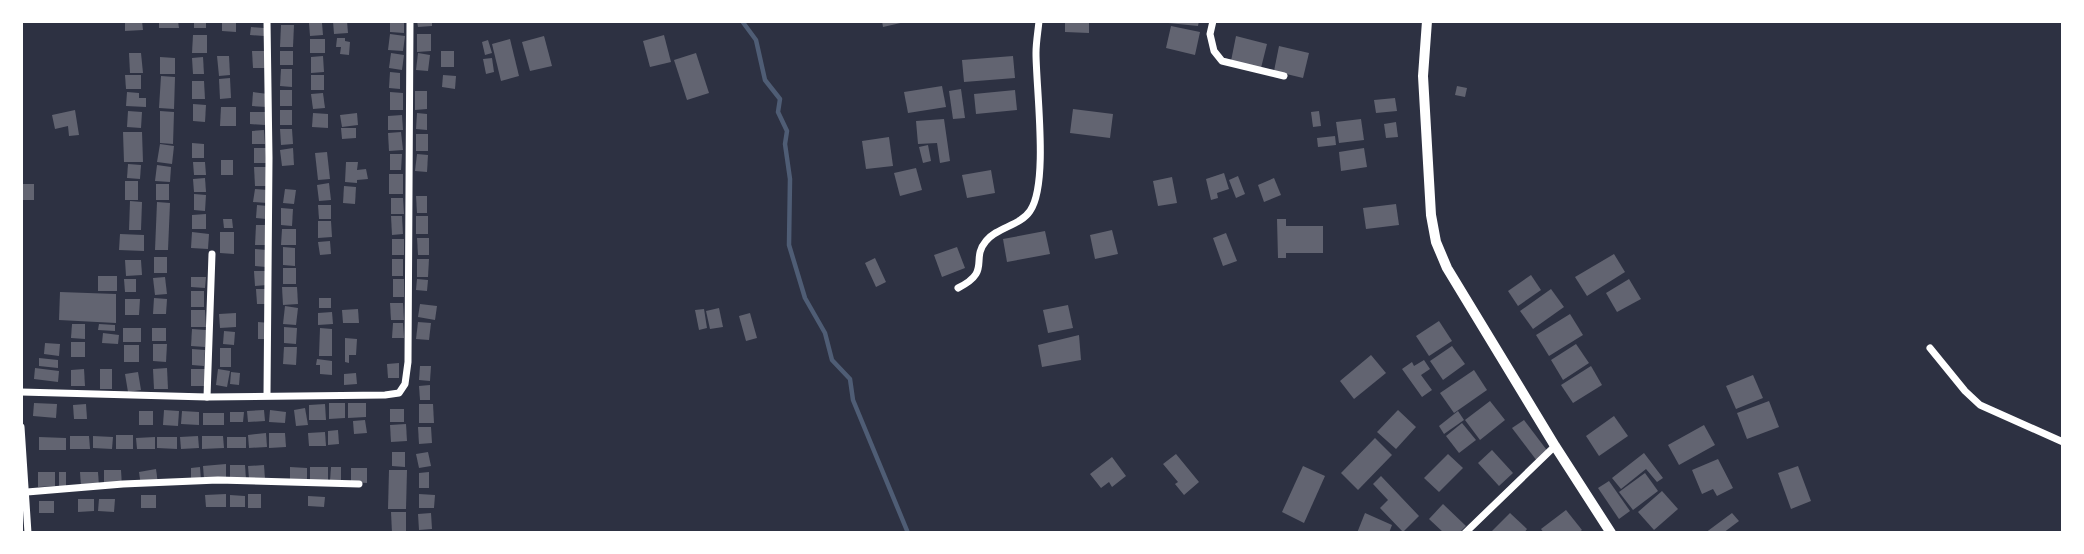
<svg xmlns="http://www.w3.org/2000/svg" width="2084" height="554" font-family="'Titillium Web',sans-serif">
	<rect width="100%" height="100%" fill="#2d3142"/>
	<g fill="none" stroke-linecap="round" stroke-linejoin="round">
		<!-- stream -->
		<path stroke="#4f5d75" stroke-width="4.5" d="M742,21L756,40L765,80L780,99L778,112L787,131L785,144L790,179L789,245L805,298L825,333L832,360L850,379L853,400L908,533"/>
	</g>
	<!-- building -->
	<g fill="#626471">
		<path d="M125,21H142L143,30L125,31Z"/>
		<path d="M159,21H178L179,28H159Z"/>
		<rect x="194" y="21" width="12" height="7"/>
		<path d="M222,21H236V32L222,31Z"/>
		<path d="M333,21H347L348,33L334,34Z"/>
		<path d="M390,21H404V33L390,32Z"/>
		<path d="M417,21H432V26L418,27Z"/>
		<path d="M882,21H905V22L883,27Z"/>
		<path d="M1065,21H1089V33L1065,32Z"/>
		<path d="M1168,21H1199L1198,26L1168,23Z"/>
		<path d="M309,23H322L323,35L310,36Z"/>
		<path d="M281,25H294L293,47H280Z"/>
		<path d="M1171,26L1200,32L1195,55L1166,48Z"/>
		<path d="M251,27L264,28V36L250,35Z"/>
		<path d="M390,34L405,36L403,51L388,50Z"/>
		<path d="M417,34H431V51L417,52Z"/>
		<path d="M193,35H207V53H192Z"/>
		<path d="M664,35L671,62L650,67L643,41Z"/>
		<path d="M544,36L552,66L530,71L522,42Z"/>
		<path d="M1236,36L1267,44L1261,68L1231,61Z"/>
		<path d="M337,38H345V41L350,42L349,55L340,54L341,47H336Z"/>
		<rect x="310" y="39" width="15" height="14"/>
		<path d="M510,39L519,76L501,81L492,44Z"/>
		<path d="M488,40L492,53L485,55L482,42Z"/>
		<path d="M1279,46L1309,53L1303,78L1274,71Z"/>
		<path d="M252,51H265V68H253Z"/>
		<rect x="280" y="51" width="13" height="14"/>
		<rect x="441" y="51" width="13" height="16"/>
		<path d="M129,53H141L143,73H130Z"/>
		<path d="M391,53L404,55L402,70L389,68Z"/>
		<path d="M418,53L430,55L428,71L416,70Z"/>
		<path d="M696,53L709,93L687,100L674,60Z"/>
		<path d="M217,56H229L230,75L219,76Z"/>
		<path d="M323,56L324,72L311,73V57Z"/>
		<path d="M1013,56L1015,78L964,82L962,60Z"/>
		<path d="M160,57L175,58V74H160Z"/>
		<path d="M203,57L204,74H193L192,58Z"/>
		<path d="M492,58L494,72L486,74L483,59Z"/>
		<path d="M281,69H292V87L280,86Z"/>
		<path d="M390,72L400,73V89L389,88Z"/>
		<path d="M125,75H141V89H126Z"/>
		<rect x="311" y="75" width="13" height="15"/>
		<path d="M443,75L456,76L455,89L442,87Z"/>
		<path d="M161,76L175,77L174,109L159,108Z"/>
		<path d="M230,78L231,98L220,99L219,79Z"/>
		<path d="M192,81H204L205,99H192Z"/>
		<path d="M942,86L946,107L908,113L904,92Z"/>
		<path d="M1457,86L1467,88L1465,97L1455,95Z"/>
		<path d="M961,89L965,118L953,119L949,91Z"/>
		<rect x="280" y="90" width="12" height="16"/>
		<path d="M1015,90L1017,110L976,114L974,94Z"/>
		<path d="M415,91H427V109L415,110Z"/>
		<path d="M127,92L139,93V98H146V107L126,106Z"/>
		<path d="M253,92L268,94L267,107L252,106Z"/>
		<path d="M390,92L403,93V110H390Z"/>
		<path d="M323,93L325,108L313,109L311,94Z"/>
		<path d="M1395,98L1397,111L1376,113L1374,100Z"/>
		<path d="M193,104L206,105L205,122L193,121Z"/>
		<path d="M221,107H236V126H220Z"/>
		<path d="M1073,109L1113,114L1110,138L1070,133Z"/>
		<path d="M75,110L79,135L69,136L68,126L55,129L52,115Z"/>
		<rect x="280" y="110" width="12" height="15"/>
		<path d="M128,111L142,112L141,128L127,127Z"/>
		<path d="M160,111L174,112L173,144L160,143Z"/>
		<path d="M1319,111L1321,126L1313,127L1311,112Z"/>
		<path d="M250,112H266L265,125L250,124Z"/>
		<path d="M313,113L328,114V128L312,127Z"/>
		<path d="M357,113L358,125L342,127L340,115Z"/>
		<path d="M417,113L427,114V130L416,129Z"/>
		<path d="M402,115L403,130H388V116Z"/>
		<path d="M944,119L950,161L940,163L937,143L918,144L916,121Z"/>
		<path d="M1361,119L1364,140L1339,143L1336,122Z"/>
		<path d="M1396,122L1398,137L1386,138L1384,124Z"/>
		<path d="M341,128H356V138L342,139Z"/>
		<path d="M280,129H292L293,144L281,145Z"/>
		<path d="M264,130L265,144H252V131Z"/>
		<path d="M123,132H142L143,162H124Z"/>
		<path d="M401,132L403,150L389,151L388,133Z"/>
		<rect x="416" y="134" width="12" height="17"/>
		<path d="M1335,136L1336,145L1318,147L1317,138Z"/>
		<path d="M889,137L893,166L866,169L862,141Z"/>
		<path d="M192,143L204,144V158H192Z"/>
		<path d="M160,144L174,146L172,164L157,162Z"/>
		<path d="M928,145L931,161L923,163L919,147Z"/>
		<rect x="254" y="148" width="12" height="15"/>
		<path d="M293,148L294,165L282,166L280,150Z"/>
		<path d="M1364,148L1367,167L1341,171L1339,152Z"/>
		<path d="M327,152L330,179L318,180L315,153Z"/>
		<path d="M390,154H402L401,170H390Z"/>
		<path d="M417,154L428,155L427,172L415,171Z"/>
		<rect x="221" y="160" width="12" height="15"/>
		<path d="M193,162H205L206,175H194Z"/>
		<path d="M346,162H358L357,170L366,169L368,179L357,180V183L345,182Z"/>
		<path d="M128,164L141,165L140,179L127,178Z"/>
		<path d="M157,165L171,167L170,182L155,181Z"/>
		<path d="M254,167H266L267,186H255Z"/>
		<path d="M916,168L922,190L900,196L894,173Z"/>
		<path d="M991,170L995,193L967,198L962,175Z"/>
		<path d="M1224,173L1229,189L1217,193L1218,198L1211,200L1206,179Z"/>
		<rect x="389" y="174" width="14" height="20"/>
		<path d="M1238,176L1245,194L1236,198L1229,180Z"/>
		<path d="M1172,177L1177,203L1158,206L1153,181Z"/>
		<path d="M205,178L206,192H194L193,179Z"/>
		<path d="M1274,178L1281,195L1264,202L1258,185Z"/>
		<rect x="125" y="181" width="13" height="19"/>
		<path d="M329,183L331,200L319,201L317,185Z"/>
		<rect x="21" y="184" width="13" height="16"/>
		<rect x="156" y="184" width="13" height="16"/>
		<path d="M344,186L356,187L355,204L343,203Z"/>
		<path d="M255,189L268,190L267,203L253,202Z"/>
		<path d="M285,189L296,190L294,204L283,203Z"/>
		<path d="M194,194L206,195L205,211L194,210Z"/>
		<path d="M416,196H427V213H417Z"/>
		<path d="M391,198H403L404,214H391Z"/>
		<path d="M130,201L142,202L141,230H129Z"/>
		<path d="M157,202L170,203L168,250H155Z"/>
		<path d="M1396,204L1399,225L1366,229L1363,208Z"/>
		<path d="M257,205L268,206L266,219L256,218Z"/>
		<path d="M318,205H331V219H319Z"/>
		<path d="M281,208L293,209L292,226L281,225Z"/>
		<path d="M206,214V229H192V215Z"/>
		<path d="M391,216H402L403,234L392,235Z"/>
		<rect x="416" y="216" width="12" height="18"/>
		<path d="M223,219H232L233,228H224Z"/>
		<path d="M1277,219H1286V226H1323V253H1286V258H1278Z"/>
		<path d="M318,221H331L332,237L318,238Z"/>
		<path d="M256,225H267V245H255Z"/>
		<path d="M282,229H296V245H281Z"/>
		<path d="M1112,230L1118,254L1095,259L1090,235Z"/>
		<path d="M1045,231L1050,254L1007,262L1003,239Z"/>
		<path d="M192,232L209,234L208,249L191,248Z"/>
		<path d="M220,232H234V254L220,253Z"/>
		<path d="M1226,233L1237,261L1223,266L1213,238Z"/>
		<path d="M120,234L144,235V251L119,250Z"/>
		<path d="M417,238H429V255H418Z"/>
		<rect x="392" y="239" width="12" height="16"/>
		<path d="M330,241L331,254L320,255L318,242Z"/>
		<path d="M283,247L295,248V266L283,265Z"/>
		<path d="M957,247L965,268L942,277L934,255Z"/>
		<path d="M255,249L267,250L266,267L255,266Z"/>
		<path d="M1614,254L1625,272L1587,296L1575,277Z"/>
		<rect x="154" y="257" width="13" height="16"/>
		<path d="M875,258L886,282L876,287L865,263Z"/>
		<rect x="392" y="259" width="11" height="17"/>
		<path d="M417,259H429L428,277H417Z"/>
		<path d="M125,260H141L142,275L126,276Z"/>
		<rect x="283" y="268" width="13" height="16"/>
		<path d="M254,271H266L267,285L255,286Z"/>
		<path d="M1531,275L1541,290L1518,306L1508,291Z"/>
		<rect x="98" y="276" width="19" height="15"/>
		<path d="M165,277L167,294L155,295L153,278Z"/>
		<path d="M191,277H206L205,288L191,287Z"/>
		<path d="M124,279H136V292H125Z"/>
		<rect x="393" y="279" width="11" height="18"/>
		<path d="M417,279L428,280L427,291L416,290Z"/>
		<path d="M1629,279L1641,299L1617,312L1606,293Z"/>
		<path d="M282,287H297L298,304L283,305Z"/>
		<path d="M256,289H266L267,304H257Z"/>
		<path d="M1551,289L1564,307L1533,329L1520,311Z"/>
		<rect x="191" y="291" width="13" height="16"/>
		<path d="M60,292L116,294V323L59,320Z"/>
		<path d="M154,298L167,299L166,314H153Z"/>
		<rect x="319" y="298" width="12" height="10"/>
		<path d="M125,299H140L139,315H125Z"/>
		<path d="M390,303H403L404,320H391Z"/>
		<path d="M420,304L437,306L435,320L418,317Z"/>
		<path d="M1068,305L1073,328L1048,333L1043,310Z"/>
		<path d="M285,306L298,308L296,325L283,324Z"/>
		<path d="M719,308L723,327L710,329L706,311Z"/>
		<path d="M358,309L359,323H343L342,310Z"/>
		<path d="M704,309L707,328L699,330L695,310Z"/>
		<path d="M191,310H205L206,327H191Z"/>
		<path d="M332,312L333,324L318,325V313Z"/>
		<path d="M236,313V327L220,328L219,314Z"/>
		<path d="M750,313L757,338L746,341L739,316Z"/>
		<path d="M1570,314L1583,335L1549,356L1536,335Z"/>
		<path d="M1439,321L1452,341L1429,356L1416,336Z"/>
		<path d="M258,322L270,323L269,339H258Z"/>
		<path d="M418,322L431,323L429,340L416,339Z"/>
		<path d="M393,323H403L404,338H392Z"/>
		<path d="M72,324H85V339L71,338Z"/>
		<path d="M99,324L115,325V331L98,330Z"/>
		<path d="M284,327L297,328L296,344L284,343Z"/>
		<rect x="123" y="328" width="18" height="14"/>
		<rect x="152" y="328" width="14" height="13"/>
		<path d="M320,328L332,329V356H319Z"/>
		<path d="M192,329L206,330L205,347L191,346Z"/>
		<path d="M224,331L235,332L234,345L223,344Z"/>
		<path d="M103,333L119,335L118,344L102,343Z"/>
		<path d="M1079,335L1081,360L1042,367L1038,345Z"/>
		<path d="M345,338L357,339L356,355H349V363L345,362Z"/>
		<rect x="71" y="342" width="14" height="15"/>
		<path d="M45,343L60,344L59,356L44,354Z"/>
		<path d="M153,344H167L166,362L153,361Z"/>
		<path d="M1576,344L1589,363L1563,380L1551,360Z"/>
		<rect x="124" y="345" width="15" height="17"/>
		<path d="M1452,346L1465,364L1443,380L1430,361Z"/>
		<path d="M284,347H297L296,365L283,364Z"/>
		<rect x="220" y="348" width="11" height="19"/>
		<path d="M192,349L205,350L204,366L192,365Z"/>
		<path d="M1371,355L1386,373L1354,399L1340,381Z"/>
		<path d="M39,358L58,360V368L39,366Z"/>
		<path d="M317,359L332,361V375L320,374V365H316Z"/>
		<path d="M1424,360L1430,369L1421,375L1432,390L1422,397L1402,369L1412,362L1414,366Z"/>
		<path d="M399,363V378H388L387,364Z"/>
		<path d="M420,366H431L430,381L419,380Z"/>
		<path d="M1591,366L1602,385L1573,403L1561,385Z"/>
		<path d="M35,368L59,371L58,382L34,379Z"/>
		<path d="M167,368L168,389H154L153,369Z"/>
		<path d="M84,369L85,386H71V370Z"/>
		<rect x="100" y="369" width="12" height="20"/>
		<rect x="191" y="369" width="14" height="17"/>
		<path d="M218,369L230,371L227,387L216,385Z"/>
		<path d="M1474,370L1487,390L1454,413L1440,393Z"/>
		<path d="M138,372L141,390L128,392L125,374Z"/>
		<path d="M231,372L240,373L239,385L230,384Z"/>
		<path d="M356,373L357,384L344,385V374Z"/>
		<path d="M1753,375L1763,398L1736,409L1726,386Z"/>
		<path d="M430,385V400H420L419,386Z"/>
		<path d="M1490,401L1505,420L1480,440L1465,420Z"/>
		<path d="M1769,401L1779,427L1747,439L1737,413Z"/>
		<path d="M34,403L57,404L56,418L33,416Z"/>
		<path d="M329,403H345V418L329,419Z"/>
		<path d="M348,403H366V417L348,418Z"/>
		<path d="M86,404L87,419H74L73,405Z"/>
		<path d="M325,404L326,420H309V405Z"/>
		<path d="M419,404H433L434,423H419Z"/>
		<path d="M305,408L308,425L296,426L294,410Z"/>
		<rect x="390" y="409" width="14" height="13"/>
		<path d="M164,410L179,411L178,426L163,425Z"/>
		<path d="M264,410L265,421L248,422L247,411Z"/>
		<path d="M270,410L286,412L285,423L269,422Z"/>
		<path d="M1398,410L1416,427L1396,449L1377,432Z"/>
		<rect x="139" y="411" width="14" height="14"/>
		<path d="M182,411L199,412V425L181,424Z"/>
		<path d="M1458,411L1464,420L1444,434L1439,426Z"/>
		<path d="M230,412H244L243,422H230Z"/>
		<rect x="203" y="413" width="21" height="12"/>
		<path d="M1614,416L1628,436L1599,456L1586,436Z"/>
		<path d="M365,420L367,433L354,434L353,421Z"/>
		<path d="M1524,420L1549,453L1537,461L1512,428Z"/>
		<path d="M1462,423L1476,440L1459,453L1446,436Z"/>
		<path d="M406,424L407,441L391,442L390,425Z"/>
		<path d="M1704,425L1715,445L1679,465L1668,445Z"/>
		<path d="M418,427H431L432,443L419,444Z"/>
		<path d="M338,430L339,444L328,445V431Z"/>
		<path d="M325,432L326,446H309L308,433Z"/>
		<path d="M266,433L267,447L249,448L248,435Z"/>
		<path d="M269,433H285L286,447L269,448Z"/>
		<rect x="116" y="435" width="17" height="14"/>
		<path d="M70,436H89L90,449H70Z"/>
		<path d="M93,436L113,437L112,449L93,448Z"/>
		<path d="M198,436L199,448L181,449L180,437Z"/>
		<path d="M202,436H223L224,448L202,449Z"/>
		<path d="M39,437L66,438V450H39Z"/>
		<path d="M155,437V449H137L136,438Z"/>
		<path d="M157,437H177V449L157,448Z"/>
		<rect x="227" y="437" width="19" height="11"/>
		<path d="M1375,438L1392,455L1358,490L1341,473Z"/>
		<path d="M1492,450L1513,473L1499,486L1478,463Z"/>
		<path d="M392,452H405V467L392,466Z"/>
		<path d="M428,452L431,466L419,468L416,454Z"/>
		<path d="M1644,453L1663,478L1657,482L1646,469L1621,489L1612,478Z"/>
		<path d="M1176,454L1199,482L1184,495L1175,484L1178,482L1163,464Z"/>
		<path d="M1448,454L1463,468L1439,492L1424,478Z"/>
		<path d="M1112,457L1126,476L1112,487L1109,482L1101,488L1090,474Z"/>
		<path d="M1718,459L1733,488L1717,496L1713,489L1702,494L1692,470Z"/>
		<path d="M226,464V478L204,479L203,466Z"/>
		<path d="M230,465H245L246,479H230Z"/>
		<path d="M264,465L265,479H249L248,466Z"/>
		<path d="M1303,466L1325,476L1304,523L1282,512Z"/>
		<path d="M1798,466L1811,501L1791,509L1778,473Z"/>
		<path d="M200,467L201,480L191,481V468Z"/>
		<path d="M290,467L307,468V480H290Z"/>
		<rect x="310" y="467" width="18" height="14"/>
		<path d="M331,467H341V482L330,481Z"/>
		<path d="M351,468H367V483L351,482Z"/>
		<path d="M156,469L158,484L141,486L139,472Z"/>
		<path d="M104,470H121L122,487H104Z"/>
		<path d="M389,470H407L406,509H388Z"/>
		<path d="M38,472H55V486L38,487Z"/>
		<rect x="59" y="472" width="7" height="15"/>
		<path d="M80,472H98L99,486L81,487Z"/>
		<path d="M429,472V488H419V473Z"/>
		<path d="M1645,473L1658,491L1633,510L1619,492Z"/>
		<path d="M1381,476L1419,516L1403,532L1380,508L1388,500L1373,484Z"/>
		<path d="M1609,481L1630,511L1619,519L1598,488Z"/>
		<path d="M1662,491L1678,509L1654,530L1638,512Z"/>
		<path d="M226,494V507H206L205,495Z"/>
		<rect x="248" y="494" width="13" height="14"/>
		<path d="M419,494L435,495L434,508H419Z"/>
		<rect x="141" y="495" width="15" height="13"/>
		<path d="M230,495L245,496V507H230Z"/>
		<path d="M308,496L325,497L324,507L308,506Z"/>
		<path d="M78,499H94V511L78,512Z"/>
		<path d="M99,499H115L114,512L98,511Z"/>
		<rect x="39" y="501" width="15" height="12"/>
		<path d="M1443,504L1466,526L1459,533H1444L1429,519Z"/>
		<path d="M1566,510L1582,530L1578,533H1544L1541,529Z"/>
		<path d="M391,512H406V533H392Z"/>
		<path d="M431,513L432,529L419,530L418,514Z"/>
		<path d="M1365,513L1392,525L1389,533H1357Z"/>
		<path d="M1510,513L1527,529L1524,533H1490Z"/>
		<path d="M1732,513L1739,521L1723,533H1705Z"/>
	</g>
	<g fill="none" stroke-linecap="round" stroke-linejoin="round">
		<!-- minor -->
		<g stroke="#fff" stroke-width="7">
			<path d="M1213,21L1210,34L1214,51L1222,61L1284,76"/>
			<path d="M958,288C992,271 970,260 986,241C997,227 1020,226 1030,211C1049,184 1036,89 1036,53C1036,42 1038,32 1039,21"/>
			<path d="M1930,348L1965,391L1980,405L2063,442"/>
			<path d="M21,392L207,397L385,395L399,393L405,384L408,362L410,21"/>
			<path d="M267,395L269,158L267,21"/>
			<path d="M207,397L212,254"/>
			<path d="M21,427L28,533"/>
			<path d="M27,492L123,484L218,480L359,484"/>
			<path d="M1465,533L1555,446"/>
		</g>
		<!-- tertiary -->
		<path stroke="#fff" stroke-width="10" d="M1427,21L1423,76L1431,215L1436,242L1447,268L1555,446L1611,533"/>
	</g>
	<!-- border -->
	<rect width="2084" height="554" fill="none" stroke="#ffffff" stroke-width="46"/>
</svg>
